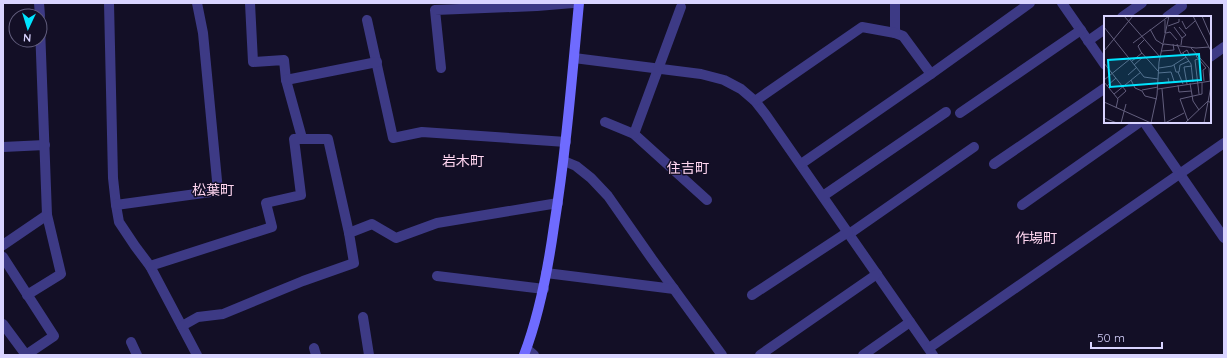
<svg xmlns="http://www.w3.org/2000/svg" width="1227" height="358" font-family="Quicksand,'Noto Sans JP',sans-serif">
	<rect width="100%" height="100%" fill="#130f26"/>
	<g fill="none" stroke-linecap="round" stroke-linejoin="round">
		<!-- street -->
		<g stroke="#3d3a85" stroke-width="10">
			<path d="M39,3L40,16"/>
			<path d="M109,3L113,178L116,205L119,222L135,246L150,266L197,355"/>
			<path d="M250,3L253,62L284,60L286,80L302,138"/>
			<path d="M895,3V33L903,36L931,74"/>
			<path d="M1062,3L1105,65"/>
			<path d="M1122,17L1142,3"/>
			<path d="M1167,17L1182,6"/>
			<path d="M367,20L393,138L422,132L566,142"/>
			<path d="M1088,41L1105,29"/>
			<path d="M1210,57L1224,47"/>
			<path d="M574,58L701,74L724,80L741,89L755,101L766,115L933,355"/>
			<path d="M441,68L435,10L537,6L573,3"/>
			<path d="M286,80L377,62"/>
			<path d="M755,101L862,27L895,33"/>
			<path d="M960,113L1081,30"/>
			<path d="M605,122L634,134L707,200"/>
			<path d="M1144,122L1224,238"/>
			<path d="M634,134L681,7"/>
			<path d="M3,147L45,145"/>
			<path d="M564,161L576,166L591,178L608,196L652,259L722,355"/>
			<path d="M801,164L931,74L1030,3"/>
			<path d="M994,164L1105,88"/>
			<path d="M823,196L946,112"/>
			<path d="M116,205L218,191L203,33L197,3"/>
			<path d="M1022,205L1140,122"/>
			<path d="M849,234L974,147"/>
			<path d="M3,245L47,215"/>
			<path d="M3,257L54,336L26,355"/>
			<path d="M150,266L272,227L266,203L301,195L294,139H328L349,233"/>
			<path d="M546,273L674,289"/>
			<path d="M437,276L544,289"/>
			<path d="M27,295L61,274L47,215L40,27"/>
			<path d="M752,295L848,232"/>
			<path d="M363,317L369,355"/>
			<path d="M3,324L26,355"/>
			<path d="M182,326L198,317L223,314L303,281L354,263L349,233L372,224L396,238L437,223L558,203"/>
			<path d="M131,342L137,355"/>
			<path d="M314,348L316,355"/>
			<path d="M929,348L1224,143"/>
			<path d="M527,349L534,355"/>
			<path d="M760,355L877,274"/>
			<path d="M863,355L910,322"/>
		</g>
		<!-- secondary -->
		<path stroke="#6f6bff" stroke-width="10" d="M524,355C540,313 548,269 554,226C566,152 572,77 579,3"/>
	</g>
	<g text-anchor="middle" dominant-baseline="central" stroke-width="3" stroke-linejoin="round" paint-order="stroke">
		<!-- quarter labels -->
		<g font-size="14" fill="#ffd6f0" stroke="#130f26">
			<text x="463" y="161">岩木町</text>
			<text x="688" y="168">住吉町</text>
			<text x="213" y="190">松葉町</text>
			<text x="1036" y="238">作場町</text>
		</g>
	</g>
	<!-- overview -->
	<g transform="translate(1104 16)">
		<rect width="107" height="107" fill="#130f26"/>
		<path fill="none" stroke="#625e7d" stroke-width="1" d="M20,0L56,41M89,0L107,35M98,0L107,21M61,4V17M78,5L82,13L91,5M64,10L75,6V3M0,11L40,61L54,63M70,11L78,22M75,11L82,19L78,22L77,29M46,13L52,24L60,29M62,17L66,16L73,24M40,24L34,30L37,36L54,55M29,27L65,0M60,28L92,32L105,31M73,28L77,38L83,34L86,40M87,32L105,52L106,65M0,35L29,0M58,35L70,34L69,28M79,37L87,48L89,66M94,38L92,40L102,52L99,54L100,65M94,43L91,44L95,78M28,45L38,37M0,47L22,75L13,83M30,49L39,41M70,49L72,56H75L76,49L85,45M55,52L68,50L82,41M74,56L79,68M54,57L67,56L70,65M24,59L33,51M0,64L26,43M27,64L31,72L38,75L41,80L53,83M0,66L14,83L12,92M54,67L65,66L64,62M86,67L89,85L95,94M83,68L80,51L88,50M74,69L75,76L87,75M3,70L12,62M54,73L107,65M58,73L61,107L80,97M38,74L54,71M10,78L37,56M0,86L47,107M0,102L13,107M84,105L76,83L98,78V66M17,107L22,88M47,107L53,79L55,46L65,0M81,107L104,85L107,87M100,107L107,70"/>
		<path fill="#00e5ff" fill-opacity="0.15" stroke="#00e5ff" stroke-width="2" d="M95,38L97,64L6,71L4,44Z"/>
		<rect width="107" height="107" fill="none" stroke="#d9d4ff" stroke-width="2"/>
	</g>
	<!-- border -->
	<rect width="1227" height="358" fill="none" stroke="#d9d4ff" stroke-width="8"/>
	<!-- north arrow -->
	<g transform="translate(28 28) rotate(184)"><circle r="19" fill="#130f26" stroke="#625e7d"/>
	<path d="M0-3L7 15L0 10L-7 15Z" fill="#00e5ff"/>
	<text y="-6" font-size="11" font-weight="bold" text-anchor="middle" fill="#d9d4ff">N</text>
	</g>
	<!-- scale -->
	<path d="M1091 342v6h71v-6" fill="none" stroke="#d9d4ff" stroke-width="2"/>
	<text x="1097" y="342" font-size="12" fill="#d9d4ff" stroke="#130f26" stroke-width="3" paint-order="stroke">50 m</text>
</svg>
